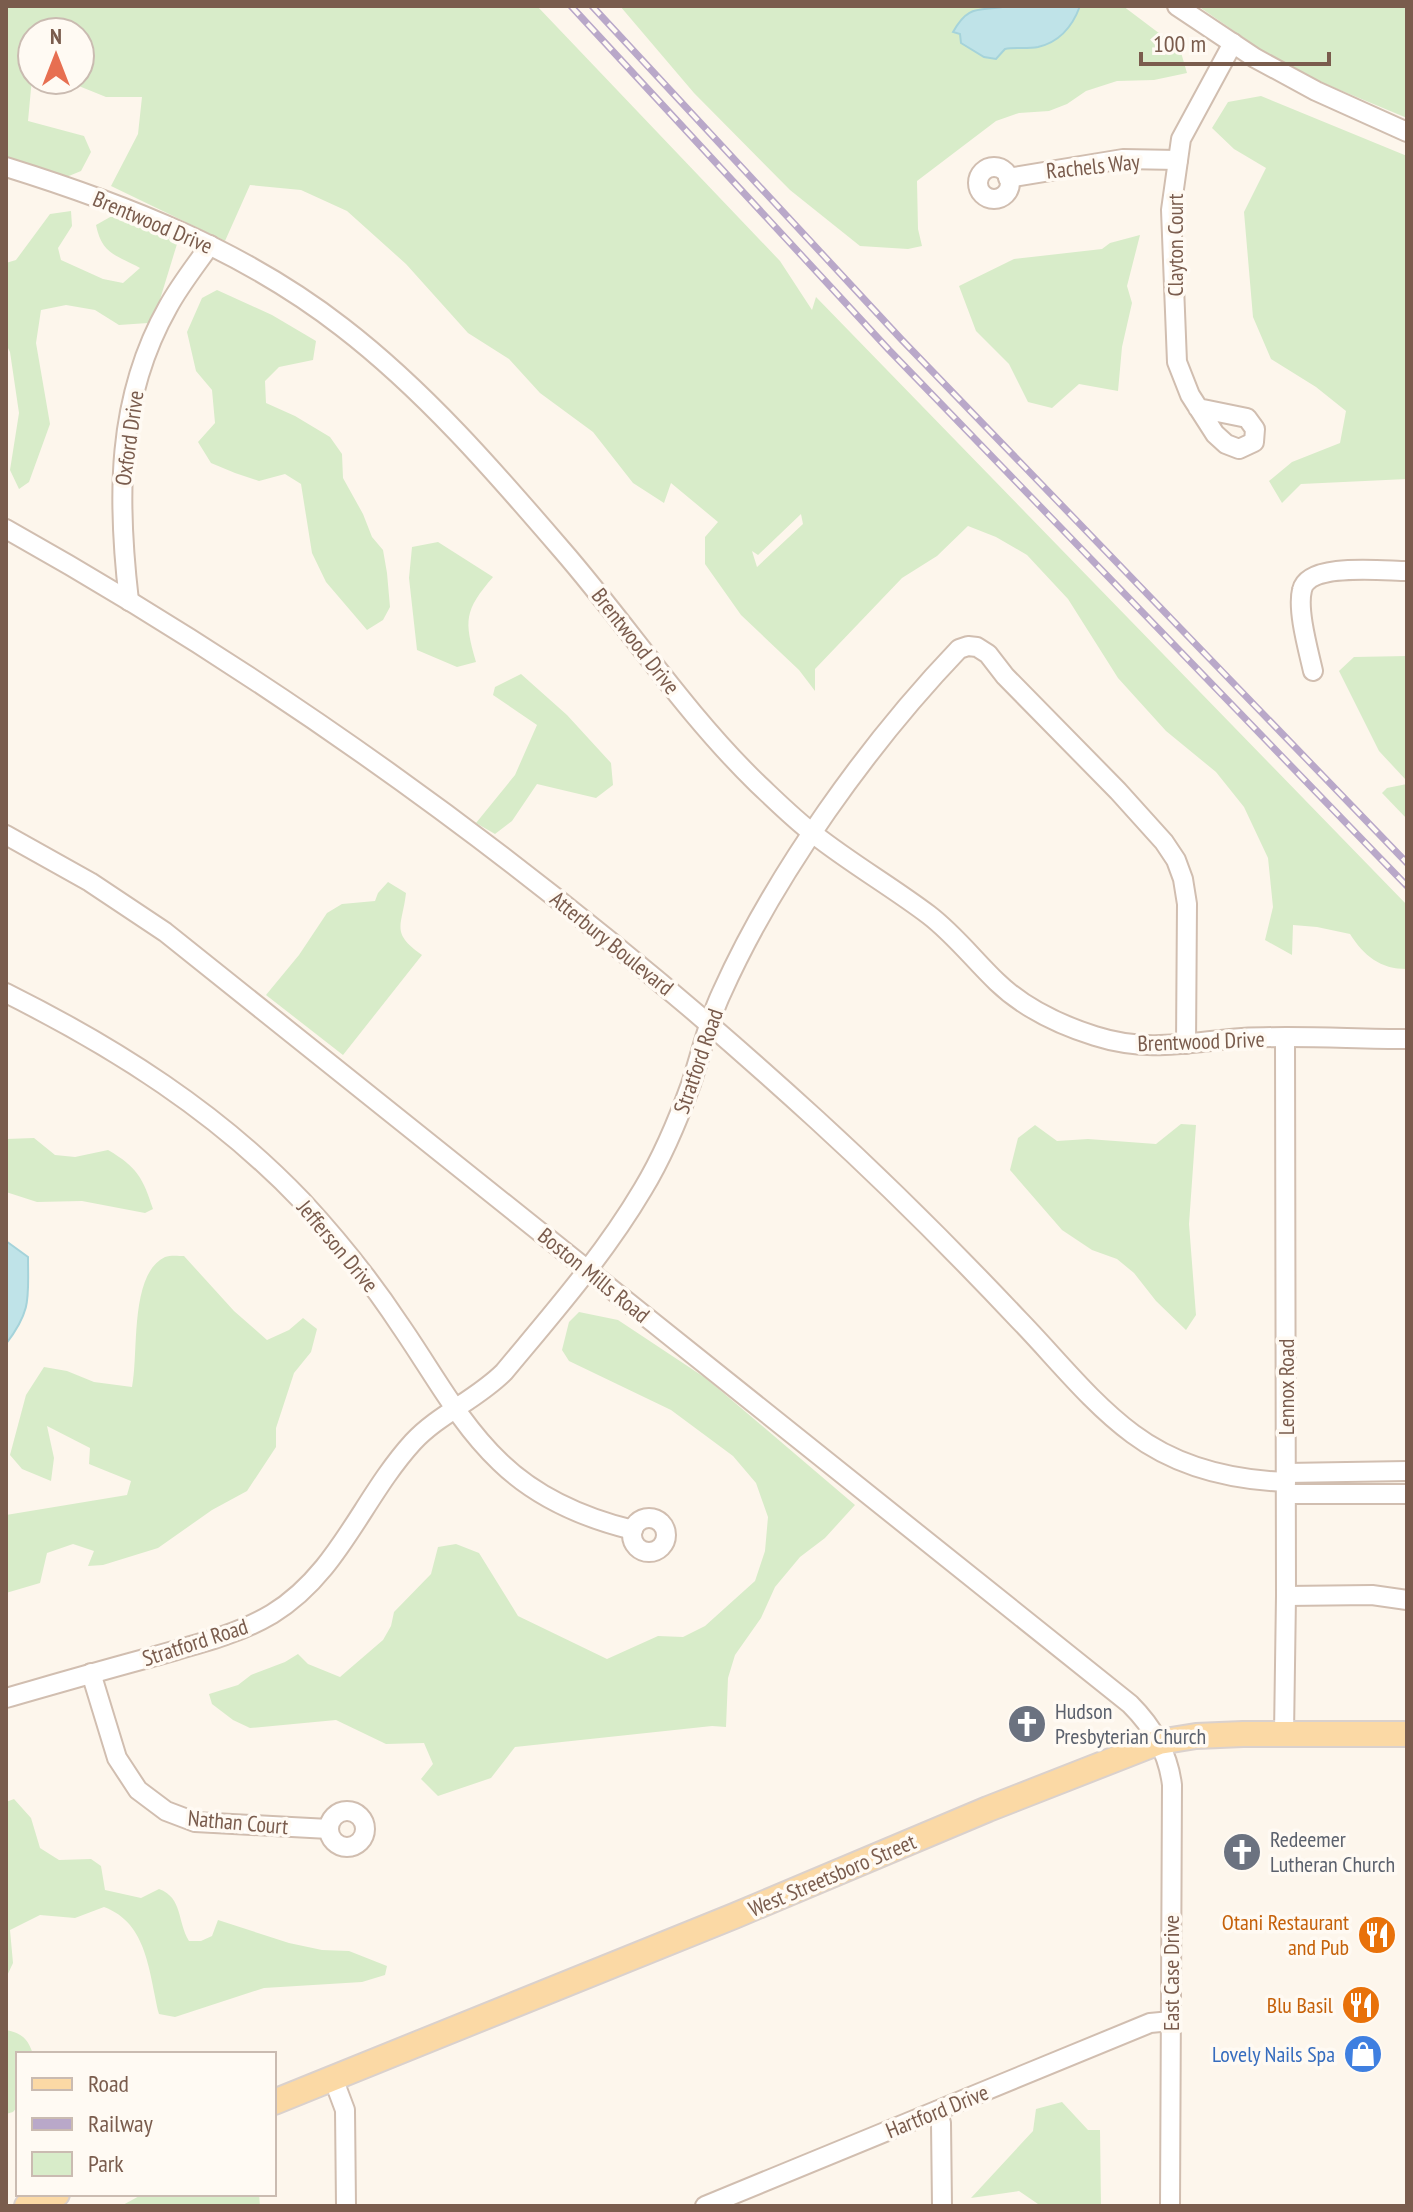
<svg xmlns="http://www.w3.org/2000/svg" width="1413" height="2212" font-family="'PT Sans Narrow',sans-serif">
	<rect width="100%" height="100%" fill="#fdf6ec"/>
	<!-- green -->
	<g fill="#d8ecc9" fill-rule="evenodd">
		<path d="M6,6H537L780,261L812,310L816,297L1407,905V969C1380,969 1364,956 1350,934L1317,927L1293,925L1292,955L1265,940L1273,907L1268,858L1244,807L1216,772L1166,731L1118,678L1068,599L1027,555L996,537L968,526L937,556L902,578L815,669V691L799,670L741,615L705,564V537L718,522L671,483L664,503L633,483L593,432L540,393L509,359L468,333L406,264L347,211L301,190L250,185L225,241L111,186L138,134L142,97H106L64,80H80V32H32V78L28,121L84,136L91,152L81,171L64,178L6,156ZM801,514L803,524L757,567L752,551L758,555Z"/>
		<path d="M620,6H1008L970,12L954,32L960,34L962,43L984,57L1004,49L1038,47L1080,6H1123L1180,49L1187,73L1154,80L1117,81L1086,91L1067,104L1049,111L1019,113L996,121L917,181L918,229L922,246L908,249L860,246L790,190L694,93Z"/>
		<path d="M1198,6H1407V118L1287,68Z"/>
		<path d="M1261,96L1407,156V479L1301,484L1282,503L1269,481L1292,462L1340,443L1346,411L1316,387L1271,359L1253,317L1244,212L1266,168L1234,149L1212,128L1228,102Z"/>
		<path d="M71,211L72,226L58,248L61,260L103,279L123,283L140,268C117,255 102,255 96,225L119,212L160,231L177,244L158,306L148,323L119,325L95,310L66,305L41,310L36,343L50,424L29,482L19,489L10,470L19,413L10,352L6,344V263L16,260L50,214Z"/>
		<path d="M1140,235L1127,286L1132,303L1122,347L1118,391L1079,384L1052,408L1028,402L1009,364L976,331L959,286L1014,259L1102,249L1110,243Z"/>
		<path d="M217,290L272,315L316,341L313,360L279,367L265,381L266,403L295,416L330,437L342,454L343,478L363,514L372,537L383,550L387,573L390,607L383,620L367,630L326,582L312,553L301,484L285,474L259,481L235,473L211,463L198,442L215,423L212,390L196,371L187,332L202,298Z"/>
		<path d="M438,542L493,577C464,611 464,620 476,662L457,667L417,650L409,578L412,547Z"/>
		<path d="M1407,656V780H1406L1379,751L1339,671L1354,657Z"/>
		<path d="M521,674L567,715L611,763L613,785L596,798L537,784L512,821L495,834L476,823L515,775L537,725L493,695L495,687Z"/>
		<path d="M1407,784V819L1382,793L1387,788Z"/>
		<path d="M388,882L406,893C402,927 390,932 422,955L343,1055L266,995L299,955L327,913L342,904L375,901L378,893Z"/>
		<path d="M1181,1124L1196,1125L1189,1224L1196,1315L1186,1330L1156,1301L1134,1273L1117,1259L1092,1250L1062,1230L1010,1170L1018,1138L1035,1125L1057,1141L1088,1139L1156,1144Z"/>
		<path d="M34,1138L55,1155L75,1157L108,1150C137,1167 143,1178 153,1209L145,1213L82,1201L37,1202L6,1192V1139Z"/>
		<path d="M184,1256L234,1311L267,1340L289,1330L303,1318L317,1329L311,1352L294,1373L276,1428V1447L247,1491L212,1510L158,1548L103,1565L88,1566L94,1551L73,1544L47,1553L40,1583L6,1593V1515L127,1495L131,1481L89,1464L90,1448L47,1426L54,1458L51,1481L22,1469L10,1455L26,1395L44,1367L67,1371L94,1382L132,1387C139,1354 129,1274 165,1257C170,1255 179,1256 184,1256Z"/>
		<path d="M579,1312L618,1320L707,1379L855,1505L825,1538L800,1557L775,1587L761,1618L735,1655L728,1678L726,1727L712,1726L515,1747L491,1778L438,1796L421,1779L433,1764L424,1743L386,1744L336,1720L250,1728L233,1720L212,1704L209,1694L238,1685L251,1675L285,1662L298,1654L308,1664L340,1677L383,1640L391,1626L394,1612L431,1574L438,1547L456,1544L479,1553L518,1616L607,1659L658,1636L683,1637L705,1626L755,1581L765,1551L768,1517L756,1483L733,1456L671,1410L569,1361L562,1350L569,1322Z"/>
		<path d="M14,1799L31,1818L40,1848L59,1860L91,1859L101,1866L105,1890L141,1898L159,1889C183,1898 177,1921 189,1941H201L212,1936L218,1920L289,1943L322,1950L349,1951L387,1966L385,1975L362,1982L264,1988L175,2017L159,2014C149,1974 148,1923 104,1907L75,1918L40,1915L10,1930L13,1963L6,1978V1802Z"/>
		<path d="M6,2030C22,2033 28,2039 33,2054H18V2106L13,2112L6,2114Z"/>
		<path d="M1062,2102L1088,2130H1100L1101,2206H1037L1038,2204L1019,2191L971,2198L1033,2131L1036,2109Z"/>
		<path d="M143,2194H259L260,2206H121Z"/>
	</g>
	<!-- water -->
	<g fill="#bfe3e8" stroke="#a5d3da" stroke-width="2">
		<path d="M1008,6H1080C1073,25 1060,42 1038,47C1028,49 1015,47 1005,49L996,59L984,57L961,43L960,34L953,32C969,3 979,12 1008,6Z"/>
		<path d="M6,1241L28,1257C28,1298 32,1310 6,1344Z"/>
	</g>
	<g fill="none" stroke-linecap="round" stroke-linejoin="round">
		<!-- minor casing -->
		<g stroke="#d1beb0" stroke-width="22">
			<g id="minor">
				<path d="M1177,6L1255,58L1316,91L1407,132"/>
				<path d="M6,167C125,204 243,250 342,327C424,390 495,472 562,550C628,626 684,712 757,783C776,801 795,820 815,835C852,864 892,887 929,915C955,935 974,960 997,982C1024,1008 1060,1025 1095,1036C1148,1053 1189,1042 1242,1038C1296,1035 1352,1039 1407,1039"/>
				<circle cx="994" cy="183" r="16"/>
				<path d="M1008,178L1123,159L1178,160"/>
				<path d="M1198,408L1247,418L1255,429L1254,442L1239,449L1226,444L1215,434L1190,395L1177,362L1171,210L1181,139L1233,43"/>
				<path d="M6,529C299,693 570,894 817,1120C887,1184 954,1251 1019,1320C1056,1358 1090,1402 1133,1434C1177,1467 1233,1480 1286,1482"/>
				<path d="M129,601C117,499 116,399 168,307C180,285 196,265 210,245"/>
				<path d="M1313,671C1308,649 1297,610 1302,590C1308,562 1383,571 1407,571"/>
				<path d="M6,835L90,882L165,932L1130,1704C1153,1727 1168,1752 1172,1785L1170,2206"/>
				<path d="M6,993C116,1048 217,1112 302,1201C338,1240 371,1281 400,1325C432,1371 459,1423 500,1462C537,1498 584,1518 633,1530"/>
				<path d="M1286,1473L1407,1471"/>
				<path d="M1286,1494H1407"/>
				<circle cx="649" cy="1535" r="17"/>
				<path d="M1286,1596L1372,1595L1407,1600"/>
				<path d="M91,1673L117,1758L138,1790L166,1811L195,1822L329,1829"/>
				<path d="M6,1698C55,1684 103,1670 152,1657C193,1645 235,1636 272,1614C339,1573 362,1498 413,1442C439,1414 476,1400 504,1372C553,1313 604,1255 643,1189C663,1156 678,1120 691,1084C701,1054 708,1021 722,992C775,874 869,743 959,649L968,646L977,647L988,654L1005,676L1118,791L1164,842L1176,860L1183,879L1187,904L1186,1044"/>
				<path d="M1284,1734L1286,1596L1285,1039"/>
				<circle cx="347" cy="1829" r="18"/>
				<path d="M333,2078L345,2110L346,2206"/>
				<path d="M937,2111L941,2123L942,2206"/>
				<path d="M705,2206L1150,2023L1171,2021"/>
			</g>
		</g>
		<!-- major casing -->
		<g stroke="#dad1cd" stroke-width="28">
			<g id="major">
				<path d="M274,2102L734,1916L988,1809L1159,1742L1196,1736L1243,1734H1407"/>
				<path d="M27,2206L57,2194"/>
			</g>
		</g>
		<!-- minor -->
		<use href="#minor" stroke="#fff" stroke-width="18"/>
		<!-- major -->
		<use href="#major" stroke="#fbd9a5" stroke-width="24"/>
		<!-- rail casing -->
		<g stroke="#b9a8c9" stroke-width="7">
			<g id="rail">
				<path d="M571,6L889,350L1407,886"/>
				<path d="M592,6L902,340L1407,863"/>
			</g>
		</g>
		<!-- rail -->
		<use href="#rail" stroke="#fffaf3" stroke-width="4" stroke-dasharray="12" stroke-linecap="butt"/>
	</g>
	<!-- icons -->
	<defs>
		<g id="church-disc" transform="scale(2)"><circle r="9.5" fill="#6b7280" stroke="#fffaf3"/><path d="M-1.2-6h2.4v3.5h3.3v2.4h-3.3V6h-2.4V-.1h-3.3v-2.4h3.3Z" fill="#fff"/></g>
		<g id="restaurant-disc" transform="scale(2)"><circle r="9.5" fill="#e8710a" stroke="#fffaf3"/><path d="M-5-6h1v4h1v-4h1v4h1v-4h1v5L-1.5 .5V6h-2V.5L-5-1ZM5-6V6H3V1.5H1.5Q1.5-4 5-6Z" fill="#fff"/></g>
		<g id="shop-disc" transform="scale(2)"><circle r="9.5" fill="#3f7fe0" stroke="#fffaf3"/><path d="M-5-2.5h2.3a2.7 3.5 0 0 1 5.4 0H5L5.5 6h-11ZM-1.5-2.5h3a1.5 2.3 0 0 0-3 0Z" fill="#fff"/></g>
	</defs>
	<g fill-rule="evenodd">
		<use href="#church-disc" x="1027" y="1724"/>
		<use href="#church-disc" x="1242" y="1852"/>
		<use href="#restaurant-disc" x="1377" y="1935"/>
		<use href="#restaurant-disc" x="1361" y="2005"/>
		<use href="#shop-disc" x="1363" y="2054"/>
	</g>
	<g text-anchor="middle" dominant-baseline="central" stroke-width="7" stroke-linejoin="round" paint-order="stroke">
		<!-- street labels -->
		<g font-size="22" fill="#7a5c4d" stroke="#fffaf3">
			<text transform="translate(1093 166) rotate(-6)">Rachels Way</text>
			<text transform="translate(153 222) rotate(23)">Brentwood Drive</text>
			<text transform="translate(1175 245) rotate(-90)">Clayton Court</text>
			<text transform="translate(129 438) rotate(-82)">Oxford Drive</text>
			<text transform="translate(636 641) rotate(52)">Brentwood Drive</text>
			<text transform="translate(612 943) rotate(39)">Atterbury Boulevard</text>
			<text transform="translate(1201 1041) rotate(-2)">Brentwood Drive</text>
			<text transform="translate(698 1061) rotate(-71)">Stratford Road</text>
			<text transform="translate(338 1246) rotate(50)">Jefferson Drive</text>
			<text transform="translate(594 1275) rotate(39)">Boston Mills Road</text>
			<text transform="translate(1286 1387) rotate(-90)">Lennox Road</text>
			<text transform="translate(195 1642) rotate(-18)">Stratford Road</text>
			<text transform="translate(238 1822) rotate(5)">Nathan Court</text>
			<text transform="translate(832 1875) rotate(-23)">West Streetsboro Street</text>
			<text transform="translate(1171 1973) rotate(-90)">East Case Drive</text>
			<text transform="translate(937 2111) rotate(-22)">Hartford Drive</text>
		</g>
		<!-- worship labels -->
		<g font-size="22" fill="#5b616d" stroke="#fffaf3" text-anchor="start">
			<text x="1055" y="1711">Hudson<tspan x="1055" dy="25">Presbyterian Church</tspan></text>
			<text x="1270" y="1839">Redeemer<tspan x="1270" dy="25">Lutheran Church</tspan></text>
		</g>
		<!-- food labels -->
		<g font-size="22" fill="#c56008" stroke="#fffaf3" text-anchor="end">
			<text x="1349" y="1922">Otani Restaurant<tspan x="1349" dy="25">and Pub</tspan></text>
			<text x="1333" y="2005">Blu Basil</text>
		</g>
		<!-- shop labels -->
		<g font-size="22" fill="#366cbe" stroke="#fffaf3" text-anchor="end">
			<text x="1335" y="2054">Lovely Nails Spa</text>
		</g>
	</g>
	<!-- border -->
	<rect width="1413" height="2212" fill="none" stroke="#7a5c4d" stroke-width="16"/>
	<!-- legend -->
	<rect x="16" y="2052" width="260" height="144" fill="#fffaf3" stroke="#cabbb1" stroke-width="2"/>
	<rect x="32" y="2078" width="40" height="12" fill="#fbd9a5" stroke="#cabbb1" stroke-width="2"/>
	<text x="88" y="2092" font-size="24" fill="#7a5c4d">Road</text>
	<rect x="32" y="2118" width="40" height="12" fill="#b9a8c9" stroke="#cabbb1" stroke-width="2"/>
	<text x="88" y="2132" font-size="24" fill="#7a5c4d">Railway</text>
	<rect x="32" y="2152" width="40" height="24" fill="#d8ecc9" stroke="#cabbb1" stroke-width="2"/>
	<text x="88" y="2172" font-size="24" fill="#7a5c4d">Park</text>
	<!-- north arrow -->
	<g transform="translate(56 56)"><circle r="38" fill="#fffaf3" stroke="#cabbb1" stroke-width="2"/>
	<path d="M0-6L14 30L0 20L-14 30Z" fill="#e76f51"/>
	<text y="-12" font-size="22" font-weight="bold" text-anchor="middle" fill="#7a5c4d">N</text>
	</g>
	<!-- scale -->
	<path d="M1141 52v12h188v-12" fill="none" stroke="#7a5c4d" stroke-width="4"/>
	<text x="1153" y="52" font-size="24" fill="#7a5c4d" stroke="#fffaf3" stroke-width="6" paint-order="stroke">100 m</text>
</svg>
